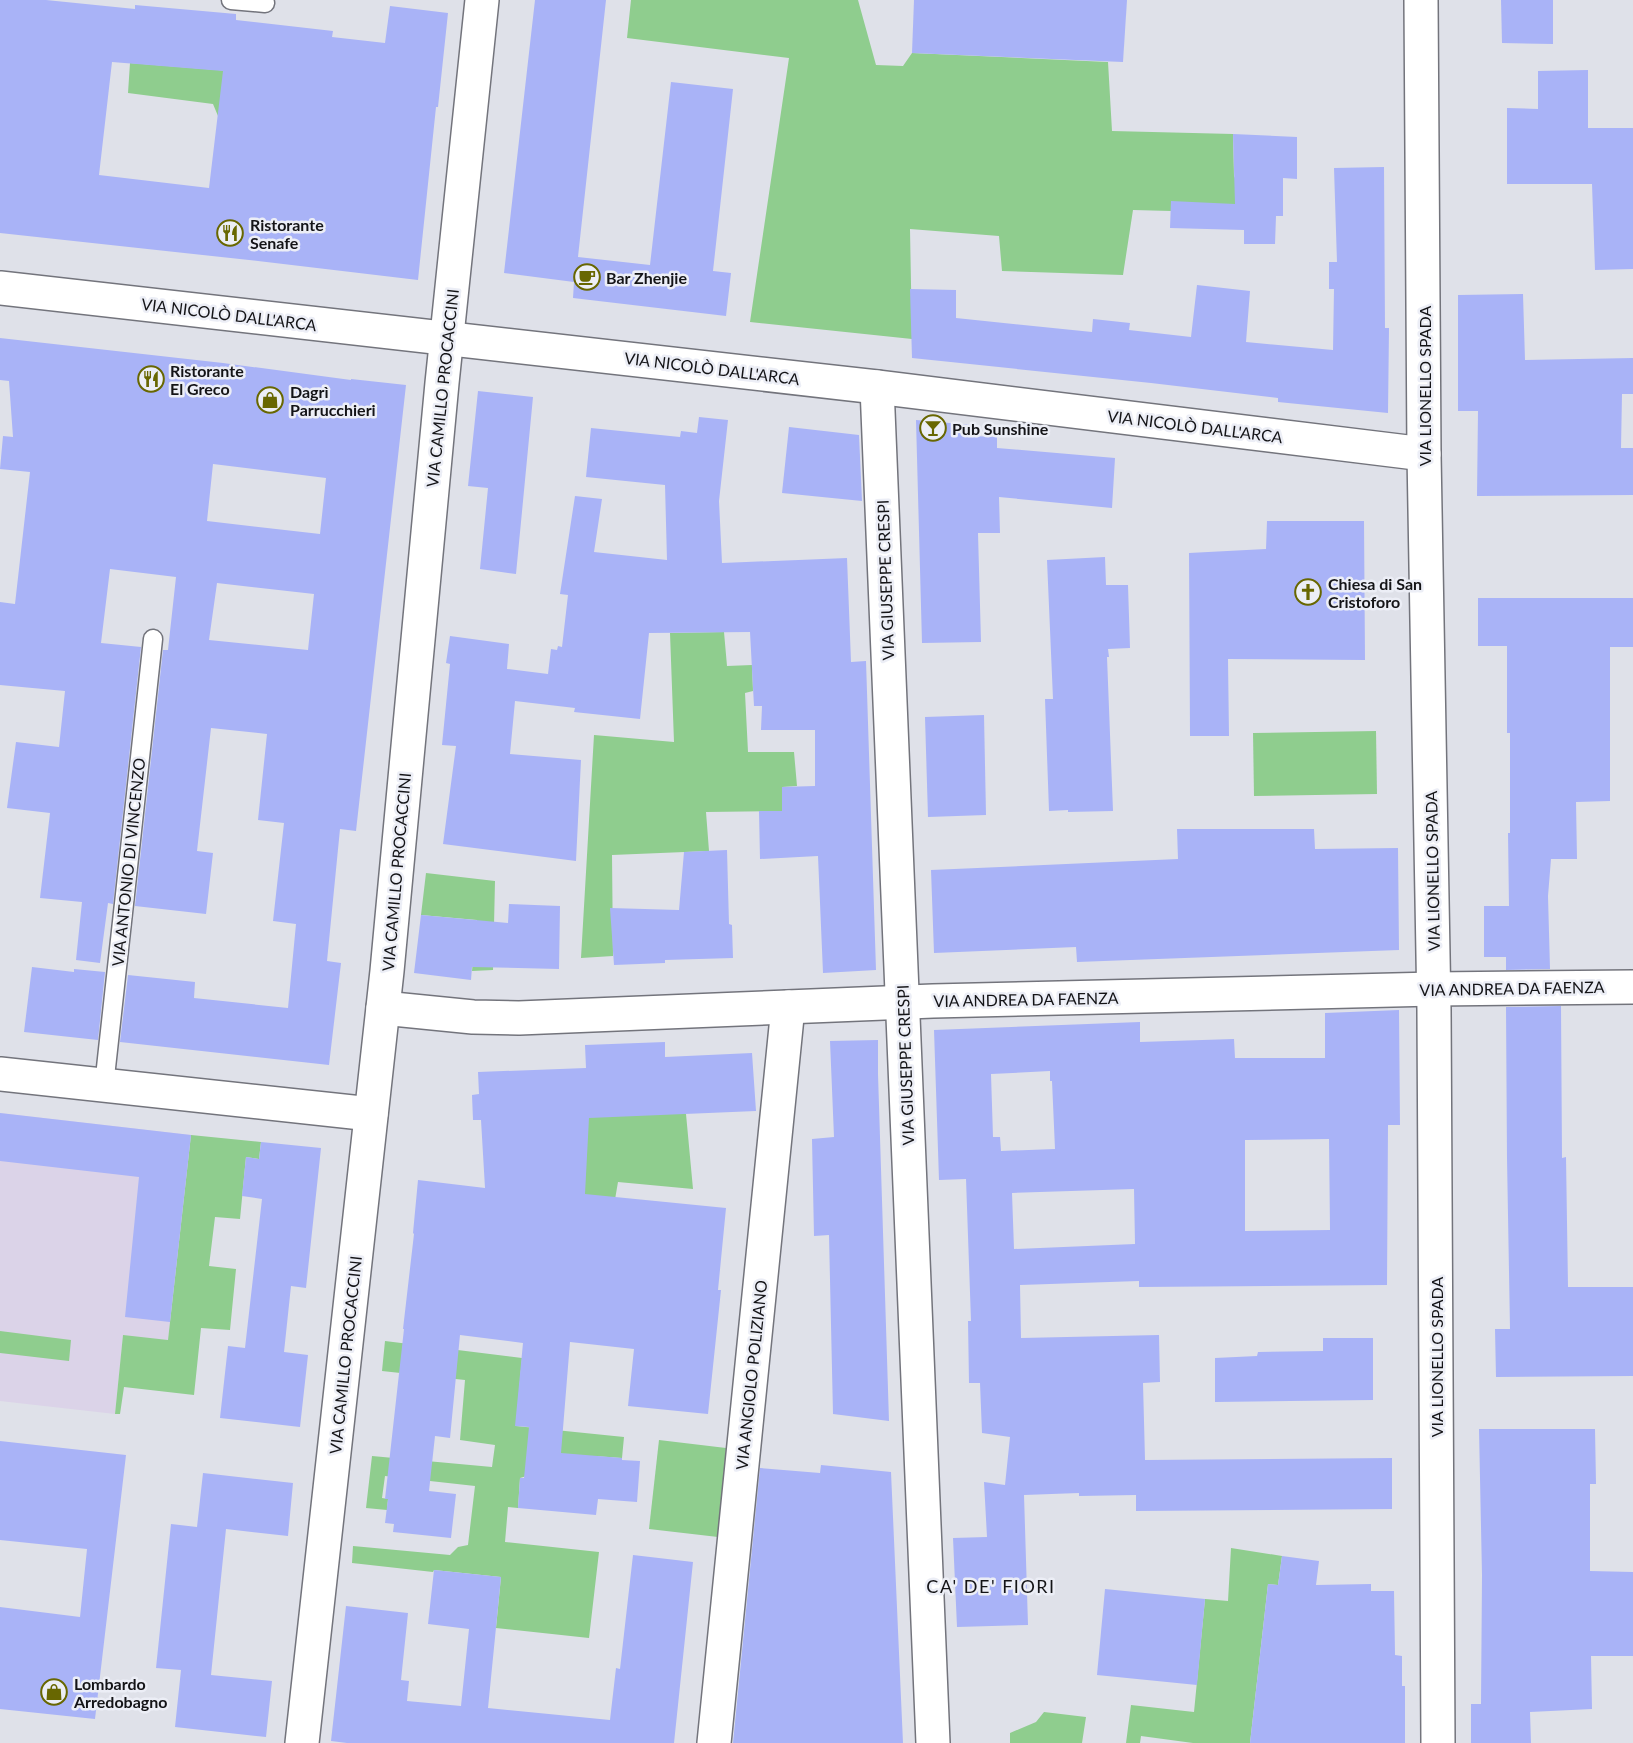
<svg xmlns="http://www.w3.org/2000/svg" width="1633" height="1743" font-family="Lato,sans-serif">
	<rect width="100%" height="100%" fill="#dfe1e9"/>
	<!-- education -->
	<path fill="#dbd3e8" d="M0,1113L191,1135L168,1340L123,1336L115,1414L0,1401Z"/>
	<!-- green -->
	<g fill="#8fcd8e">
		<path d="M631,0H858L876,65L903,66L912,53L1108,62L1112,131L1233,134L1234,176L1248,204L1171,211L1133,210L1123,275L1002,271L999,236L910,229L912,339L750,322L789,58L627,38Z"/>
		<path d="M130,63L230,71L218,116L213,104L128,93Z"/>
		<path d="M724,632L727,666L752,665L753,691L745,693L748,752H794L797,786L782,787V811L706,812L709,851L612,855L613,956L581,958L594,735L674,742L670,633Z"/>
		<path d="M1376,731L1377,794L1254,796L1253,733Z"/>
		<path d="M426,873L495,881L493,970L472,971L477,920L421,915Z"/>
		<path d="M588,1113L686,1114L693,1189L618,1182L612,1217L580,1213Z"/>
		<path d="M191,1135L261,1142L259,1159L246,1157L240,1219L215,1217L209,1266L236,1269L230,1330L201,1328L194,1395L124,1387L120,1414H115L123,1335L168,1340Z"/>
		<path d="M0,1331L71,1340L69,1361L0,1353Z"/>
		<path d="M385,1341L522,1358L516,1426L624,1437L622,1458L594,1456L520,1478L518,1508L508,1507L505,1542L599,1552L589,1638L496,1628L501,1577L434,1570L433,1572L352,1563L353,1546L450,1555L458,1547L468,1545L475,1486L385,1476L382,1498L388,1499L387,1510L366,1508L372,1456L492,1467L495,1445L460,1440L465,1380L382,1371Z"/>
		<path d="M659,1440L726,1448L718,1537L649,1529Z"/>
		<path d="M1231,1548L1282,1556L1278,1585L1268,1584L1250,1743H1193L1141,1736L1140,1743H1126L1131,1705L1194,1712L1205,1599L1228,1601Z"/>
		<path d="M1044,1712L1086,1717L1082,1743H1010V1733L1036,1722Z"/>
	</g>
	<!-- building -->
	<g fill="#a9b3f7" fill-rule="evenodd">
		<path d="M0,0H46L135,9V5L236,14V20L333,31L332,37L385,43L390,6L448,13L438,107H436L418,280L258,261L0,233ZM112,62L223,71L209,188L99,175Z"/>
		<path d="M535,0H606L578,257L650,265L671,82L733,89L713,271L731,273L726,316L573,298L574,282L504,273Z"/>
		<path d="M914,0H1127L1123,62L912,53Z"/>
		<path d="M1501,0H1553V44L1502,43Z"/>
		<path d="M1588,70V128H1633V269L1595,270L1592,184H1507V108L1538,109V71Z"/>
		<path d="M1233,134L1297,137V179L1283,178V216H1276L1275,244H1244V230L1170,228L1171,201L1235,204Z"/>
		<path d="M1384,167L1385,328H1389L1388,413L1278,402V398L1151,383L912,358L910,289L956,290V318L1092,332L1093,319L1130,323L1129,330L1191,337L1197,285L1250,291L1246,342L1333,350L1334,289H1329V262H1337L1334,168Z"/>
		<path d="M1523,294L1525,360L1633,358V394H1622L1621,448H1633V495L1477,496L1478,411H1458V295Z"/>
		<path d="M0,338L223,363L351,380V379L406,385L356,831L340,829L327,961L341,963L329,1065L120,1042L128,975L195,982L194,998L288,1008L296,924L273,921L284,823L258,820L267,734L211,728L197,851L213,853L206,914L135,906L163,650H168L176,577L110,569L101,643L141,647L113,904L108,903L100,963L76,960L82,902L40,898L50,813L7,808L16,742L59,747L65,691L0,685V602L15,604L30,472L0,469L3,436L13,437L9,381L0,380ZM213,464L326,478L320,534L207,521ZM217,583L314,594L308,650L209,640Z"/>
		<path d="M478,391L533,397L516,574L480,569L488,488L468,486Z"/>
		<path d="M699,417L728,420L719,501L722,563L847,558L851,662L866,661L876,970L823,973L818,856L760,859L759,811H782V787L815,786V730H761L762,706H754L750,632L649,633L640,719L574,712L575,708L515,701L510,754L581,760L576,861L443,844L456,746L442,745L450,664L446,663L450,636L509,644L507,669L548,674L551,649L557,650L558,646L562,647L568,595L560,594L575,496L602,499L594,552L667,560L665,485L586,477L591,428L680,437L681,431L697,433Z"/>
		<path d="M916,420L972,425V436L997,437V448L1115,458L1112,508L999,497L1000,533H978L981,642L922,643Z"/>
		<path d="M789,427L859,435L862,501L782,493Z"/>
		<path d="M1267,521H1364L1365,660L1228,659L1229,736H1190L1189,553L1266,549Z"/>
		<path d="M1105,557L1106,585H1128L1130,648L1108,649L1109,657H1107L1113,811L1068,812V810L1049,811L1045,699H1053L1047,560Z"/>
		<path d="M1478,598H1633V647H1610V801L1576,802L1577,859H1551L1548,896L1550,969L1506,970V957H1484V906H1509L1508,833H1510V733H1507V646H1478Z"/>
		<path d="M984,715L986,815L928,817L925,717Z"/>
		<path d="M1177,829H1314L1315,849L1398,848L1399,950L1077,962L1076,947L934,953L931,870L1178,859Z"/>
		<path d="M727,850L729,924L732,925L733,958L665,960V963L614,965L610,908L679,910L684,852Z"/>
		<path d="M509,904L560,906L559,969L472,967L471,980L414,973L421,915L508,923Z"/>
		<path d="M32,967L74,972V969L105,972L98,1040L24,1032Z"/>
		<path d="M1561,1006L1562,1158L1566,1157L1568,1287H1633V1376L1496,1377L1495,1329H1510L1507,1158L1506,1007Z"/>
		<path d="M1399,1010L1400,1125H1388L1387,1285L1139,1287V1281L1020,1285L1021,1338L1159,1335L1160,1382L1143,1383L1145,1460L1392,1458V1509L1136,1511V1495L1079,1496V1493L1024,1495L1028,1625L957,1627L953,1538L987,1537L984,1482L1005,1485L1010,1437L982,1433L980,1383H969L968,1321H971L966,1179L939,1180L934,1030L1140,1022V1042L1234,1039L1235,1058H1325V1013ZM1050,1071V1081H1052L1055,1149L1001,1151L1000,1137H993L991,1074ZM1329,1139L1330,1230L1245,1231V1140ZM1134,1189L1135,1244L1014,1249L1012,1193Z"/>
		<path d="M878,1040V1074L889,1421L833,1414L829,1235L814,1236L812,1139L834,1137L830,1041Z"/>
		<path d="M665,1042V1057L752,1053L756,1111L589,1118L585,1194L726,1208L718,1290H721L708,1414L628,1406L634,1349L570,1342L561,1453L622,1458V1460L640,1461L637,1502L598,1499L596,1515L518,1508L520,1478H524L529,1427L515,1426L523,1343L460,1335L450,1438L435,1436L429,1491L456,1494L451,1538L393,1532L394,1524L385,1523L388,1499H385L404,1329H403L414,1234L413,1233L418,1180L485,1188L481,1120H473L472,1095L479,1094L478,1072L586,1068L585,1045Z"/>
		<path d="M0,1113L191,1135L170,1322L125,1317L139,1177L0,1161Z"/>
		<path d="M261,1142L321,1148L306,1288L291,1286L284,1352L308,1355L300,1427L220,1418L228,1346L245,1348L262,1199L242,1196L246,1157L259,1159Z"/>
		<path d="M1323,1338H1373V1400L1215,1402V1358L1257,1356L1258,1352L1323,1351Z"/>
		<path d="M1479,1429H1595L1596,1484H1590V1571L1633,1572V1656H1591L1592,1709L1530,1712L1531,1743H1471V1704H1481L1482,1575Z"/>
		<path d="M0,1441L126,1455L95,1719L0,1709V1607L80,1617L87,1549L0,1540Z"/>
		<path d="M821,1465L891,1472L903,1743H733L760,1468L820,1473Z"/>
		<path d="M203,1473L293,1483L288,1536L226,1529L211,1675L272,1681L266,1737L175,1727L181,1670L156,1668L171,1524L197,1527Z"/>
		<path d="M633,1555L693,1562L674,1743H347L331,1741L346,1606L408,1613L401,1680L409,1681L407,1701L461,1706L469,1629L428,1624L434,1570L501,1577L488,1708L610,1720L616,1668L620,1669Z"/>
		<path d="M1282,1556L1319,1561L1316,1585L1371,1584V1591H1394L1395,1655L1402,1656V1686H1405V1743H1250L1268,1584L1278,1585Z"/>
		<path d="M1105,1589L1205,1599L1197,1685L1097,1675Z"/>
	</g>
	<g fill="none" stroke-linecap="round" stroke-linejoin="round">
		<!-- lane casing -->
		<g stroke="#73747c" stroke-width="21">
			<g id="lane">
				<path d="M231,0L265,3"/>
				<path d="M104,1086L153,639"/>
			</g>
		</g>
		<!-- street casing -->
		<g stroke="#73747c" stroke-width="36">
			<g id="street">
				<path d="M1421,0L1424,454L1434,1010L1438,1743"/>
				<path d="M0,288L877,387L1424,454"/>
				<path d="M877,387L933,1743"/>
				<path d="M383,1008L473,1017L519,1018L933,1001L1434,989L1633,987"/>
				<path d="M0,1074L371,1114"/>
				<path d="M302,1743L387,971L442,383L482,0"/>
				<path d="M714,1743L788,1007"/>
			</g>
		</g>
		<!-- lane -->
		<use href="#lane" stroke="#fff" stroke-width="18"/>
		<!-- street -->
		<use href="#street" stroke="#fff" stroke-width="33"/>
	</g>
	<!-- icons -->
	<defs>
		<g id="restaurant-ring" transform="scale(1.35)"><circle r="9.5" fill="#eceef6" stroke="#686701" stroke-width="1.5"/><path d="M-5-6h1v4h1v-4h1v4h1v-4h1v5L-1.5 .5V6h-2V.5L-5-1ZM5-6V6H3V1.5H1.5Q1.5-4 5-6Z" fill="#686701"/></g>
		<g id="cafe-ring" transform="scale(1.35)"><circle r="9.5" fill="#eceef6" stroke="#686701" stroke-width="1.5"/><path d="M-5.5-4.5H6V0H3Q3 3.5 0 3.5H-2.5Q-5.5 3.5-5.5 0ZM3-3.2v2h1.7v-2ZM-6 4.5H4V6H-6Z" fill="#686701"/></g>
		<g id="shop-ring" transform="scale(1.35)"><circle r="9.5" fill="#eceef6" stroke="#686701" stroke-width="1.5"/><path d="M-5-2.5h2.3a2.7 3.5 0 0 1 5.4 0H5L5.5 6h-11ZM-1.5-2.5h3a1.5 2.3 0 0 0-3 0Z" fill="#686701"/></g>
		<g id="bar-ring" transform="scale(1.35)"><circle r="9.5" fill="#eceef6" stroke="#686701" stroke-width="1.5"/><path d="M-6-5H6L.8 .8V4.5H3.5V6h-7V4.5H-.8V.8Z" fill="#686701"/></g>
		<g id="church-ring" transform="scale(1.35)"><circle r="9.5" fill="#eceef6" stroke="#686701" stroke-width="1.5"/><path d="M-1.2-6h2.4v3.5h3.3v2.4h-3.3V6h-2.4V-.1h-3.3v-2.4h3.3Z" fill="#686701"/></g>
	</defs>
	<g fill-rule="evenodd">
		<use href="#restaurant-ring" x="230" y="233"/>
		<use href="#cafe-ring" x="587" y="277"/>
		<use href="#restaurant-ring" x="151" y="379"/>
		<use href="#shop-ring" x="270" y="400"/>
		<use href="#bar-ring" x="933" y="428"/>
		<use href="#church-ring" x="1308" y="592"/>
		<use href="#shop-ring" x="54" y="1692"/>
	</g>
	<g text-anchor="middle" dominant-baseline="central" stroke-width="5" stroke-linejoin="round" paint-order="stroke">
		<!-- poi labels -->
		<g font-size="16" font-weight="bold" fill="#141417" stroke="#eceef6" text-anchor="start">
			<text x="250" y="224">Ristorante<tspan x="250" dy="18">Senafe</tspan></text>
			<text x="606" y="277">Bar Zhenjie</text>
			<text x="170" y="370">Ristorante<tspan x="170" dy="18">El Greco</tspan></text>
			<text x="290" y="391">Dagrì<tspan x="290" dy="18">Parrucchieri</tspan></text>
			<text x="952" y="428">Pub Sunshine</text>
			<text x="1328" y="583">Chiesa di San<tspan x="1328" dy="18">Cristoforo</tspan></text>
			<text x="74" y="1683">Lombardo<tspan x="74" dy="18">Arredobagno</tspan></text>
		</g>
		<!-- street labels -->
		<g font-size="16" fill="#141417" stroke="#eceef6">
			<text transform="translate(229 314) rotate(7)">VIA NICOLÒ DALL'ARCA</text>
			<text transform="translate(712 368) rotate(7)">VIA NICOLÒ DALL'ARCA</text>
			<text transform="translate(1424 386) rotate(-90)">VIA LIONELLO SPADA</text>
			<text transform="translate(442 388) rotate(-84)">VIA CAMILLO PROCACCINI</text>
			<text transform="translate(1195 426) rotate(7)">VIA NICOLÒ DALL'ARCA</text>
			<text transform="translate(885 580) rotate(-92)">VIA GIUSEPPE CRESPI</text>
			<text transform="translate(128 862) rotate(-84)">VIA ANTONIO DI VINCENZO</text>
			<text transform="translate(1432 871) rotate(-91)">VIA LIONELLO SPADA</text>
			<text transform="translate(396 872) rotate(-85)">VIA CAMILLO PROCACCINI</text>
			<text transform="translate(1512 988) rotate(-1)">VIA ANDREA DA FAENZA</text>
			<text transform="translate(1026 999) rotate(-1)">VIA ANDREA DA FAENZA</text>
			<text transform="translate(905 1065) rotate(-92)">VIA GIUSEPPE CRESPI</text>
			<text transform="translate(345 1355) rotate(-84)">VIA CAMILLO PROCACCINI</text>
			<text transform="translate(1436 1357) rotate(-90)">VIA LIONELLO SPADA</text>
			<text transform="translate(751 1375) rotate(-84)">VIA ANGIOLO POLIZIANO</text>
		</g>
		<!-- neighbourhood labels -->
		<g font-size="18" letter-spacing="1.5" fill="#141417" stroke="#eceef6">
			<text x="991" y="1586">CA' DE' FIORI</text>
		</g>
	</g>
</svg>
